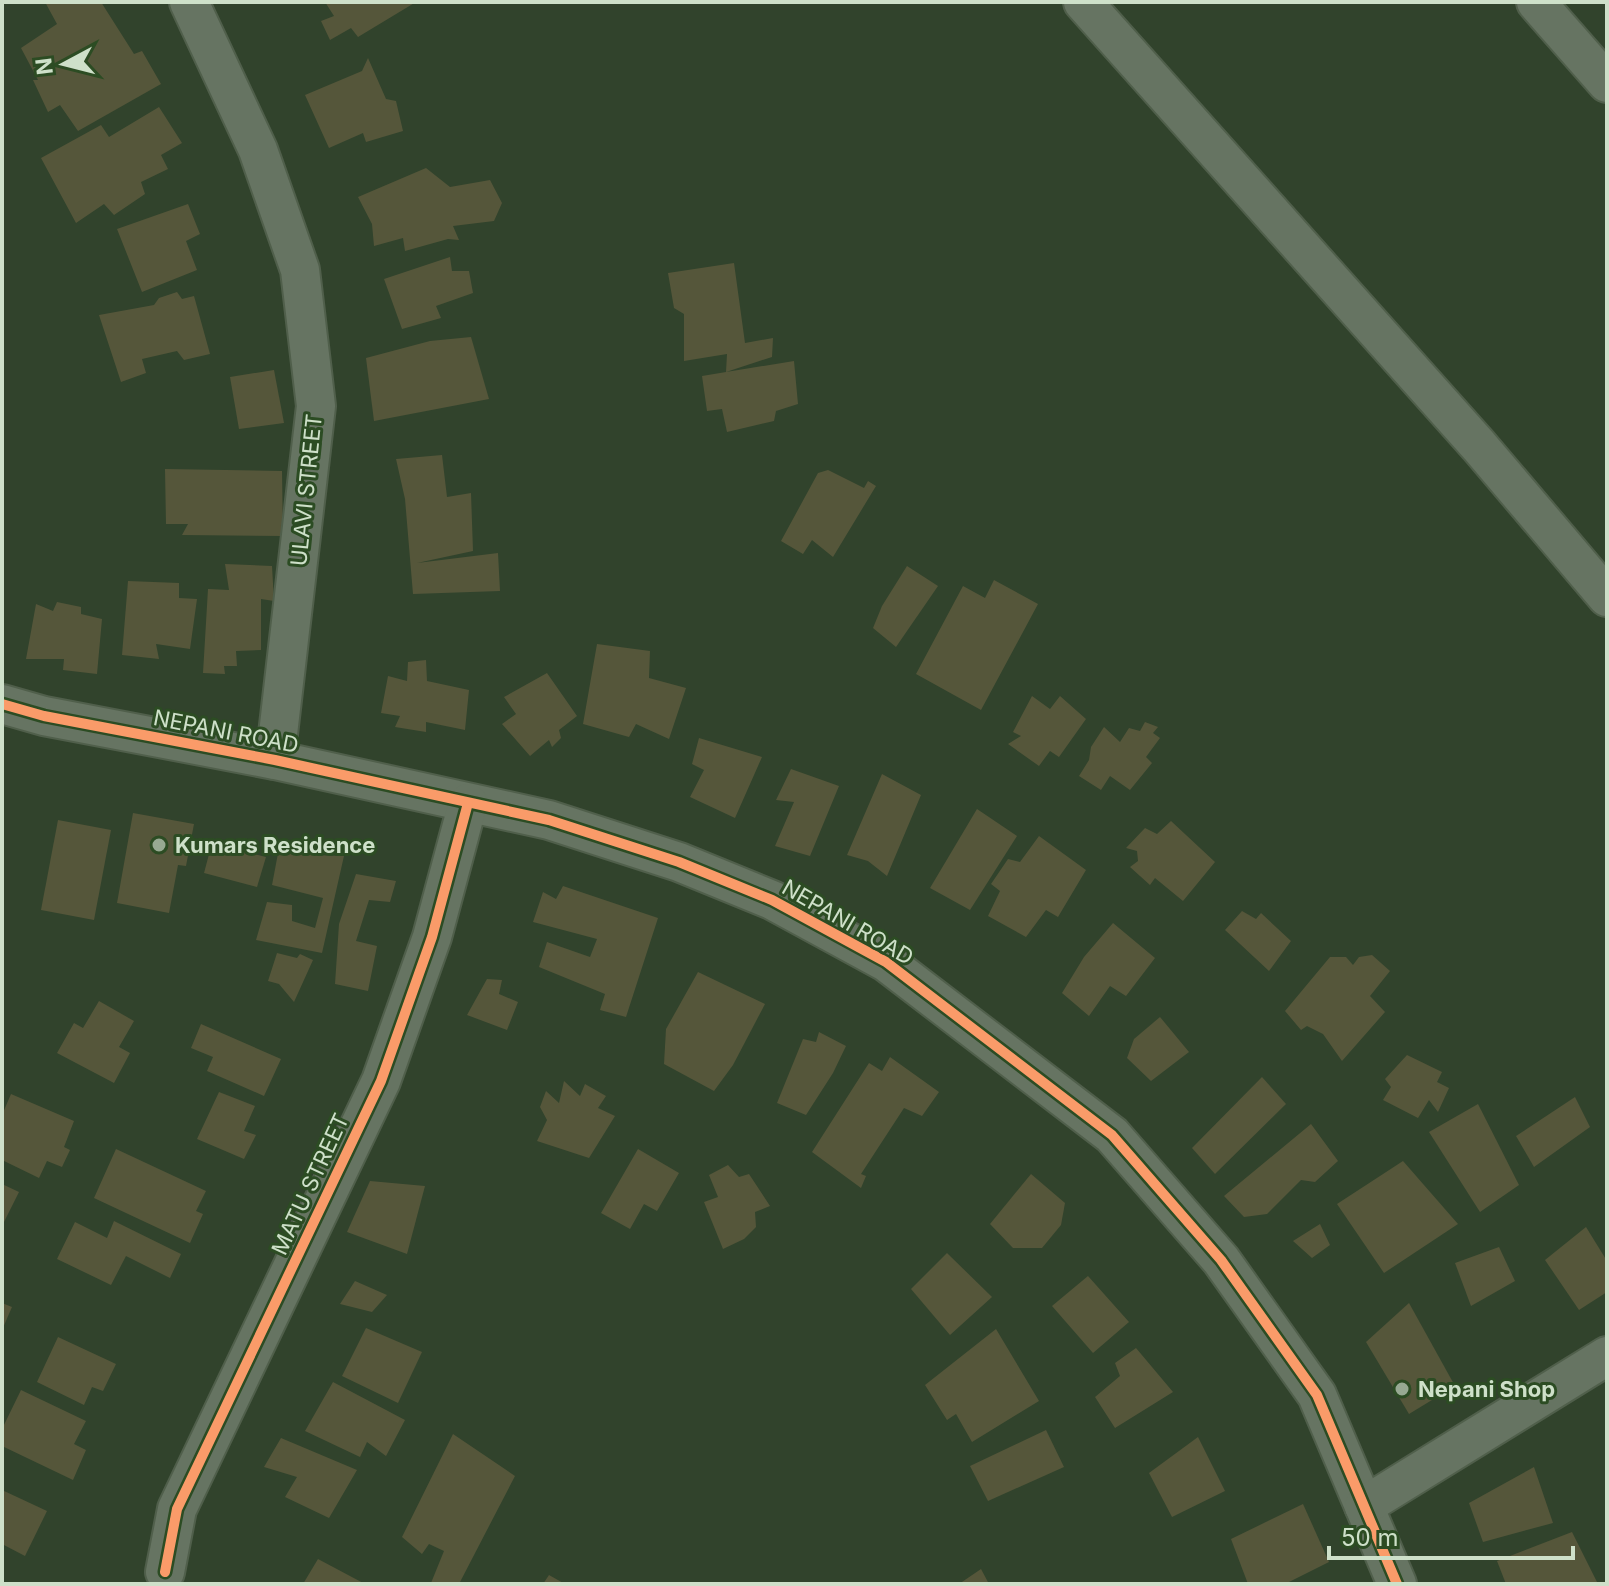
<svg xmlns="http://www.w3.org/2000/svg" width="1609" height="1586" font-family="Inter,sans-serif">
	<rect width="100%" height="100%" fill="#31432c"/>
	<!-- building -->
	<g fill="#55563a">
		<path d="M45,2H101L134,54L142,51L161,84L78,131L60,105L48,112L33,80H38L21,48L57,24Z"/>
		<path d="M325,2H416L358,37L351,28L330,40L321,21L334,16Z"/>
		<path d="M368,58L386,99L396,101L403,131L366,142L363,133L329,148L305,95L362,71Z"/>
		<path d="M159,107L182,143L161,155L168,169L141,182L145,194L114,215L104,204L76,223L41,158L101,125L109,137Z"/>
		<path d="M426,168L450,187L490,180L502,203L494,221L453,226L459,240L448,239L405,251L403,238L374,246L372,224L358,197Z"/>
		<path d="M188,204L200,234L186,241L197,270L142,292L117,229Z"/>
		<path d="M450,257L452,271H469L473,293L436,306L441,318L402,329L384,279Z"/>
		<path d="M734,263L745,343L773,338L772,357L726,372L794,361L798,404L776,411L774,421L727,432L722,409L707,411L702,376L726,372L727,354L684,361V314L674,308L668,273Z"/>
		<path d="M177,292L182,299L194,296L210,354L184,360L177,351L142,359L146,373L121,382L99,315L154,305L159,298Z"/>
		<path d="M471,337L489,399L374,421L366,358L430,341Z"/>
		<path d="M274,370L284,423L239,429L230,377Z"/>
		<path d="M442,455L447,497L471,493L473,551L417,563L498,553L500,591L413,594L405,499L396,459Z"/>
		<path d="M165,469L282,471L283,536L182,535L188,524H166Z"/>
		<path d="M828,470L864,488L868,481L876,486L833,557L812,540L803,554L781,541L818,473Z"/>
		<path d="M225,564L272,566L274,601L261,599V650L236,651L237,666H224L225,674L203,673L208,589L229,590Z"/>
		<path d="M907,566L938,586L896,647L873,628L882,606Z"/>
		<path d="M994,580L1038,604L981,710L916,674L963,586L985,598Z"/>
		<path d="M128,581L179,583V598L197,599L190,649L156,644L159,659L122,655Z"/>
		<path d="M57,602L81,607V614L102,619L97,674L63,670L64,659H26L36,604L53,611Z"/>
		<path d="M597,644L650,651L649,678L686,688L669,739L636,724L629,737L583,724Z"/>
		<path d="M426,660L427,681L469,690L465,730L426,722V732L395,727L400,716L381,713L388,676L407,681L408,662Z"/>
		<path d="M547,673L577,716L559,730L561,738L552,747L549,740L530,756L502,724L516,714L504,697Z"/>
		<path d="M1032,696L1050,709L1060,696L1086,719L1059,757L1050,751L1039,766L1008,744L1021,736L1013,732Z"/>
		<path d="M1145,722L1158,727L1153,733L1160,738L1146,757L1152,763L1130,790L1110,776L1101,790L1079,776L1089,760L1091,747L1104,727L1120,742L1129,728L1140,731Z"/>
		<path d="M699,738L762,757L735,818L690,797L704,770L692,764Z"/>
		<path d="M791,769L839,786L810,856L775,846L794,802L776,800Z"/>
		<path d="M882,774L921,795L887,876L868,861L847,855Z"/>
		<path d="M977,809L1017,836L970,910L930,888Z"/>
		<path d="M133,813L194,824L186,866L178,865L169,913L117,903Z"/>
		<path d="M58,820L111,830L94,920L41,910Z"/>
		<path d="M1171,821L1215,862L1183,901L1155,878L1150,885L1130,867L1138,861L1137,851L1126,848L1145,828L1157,834Z"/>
		<path d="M1039,836L1086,870L1058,917L1046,910L1026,937L988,916L1000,891L991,884L1008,859L1020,862Z"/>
		<path d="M212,843L266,857L257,887L204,873Z"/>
		<path d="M299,843L313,848L312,855L344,856L322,953L256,940L267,902L292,905V921L315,928L323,898L272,885L279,848L293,849Z"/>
		<path d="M356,874L396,881L390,902L369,900L356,941L377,946L368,991L335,984L339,924Z"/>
		<path d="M563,886L658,918L626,1017L600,1010L605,994L539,967L547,942L590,957L597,939L533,922L543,892L556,899Z"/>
		<path d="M1242,911L1256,919L1261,913L1291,941L1269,971L1225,930Z"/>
		<path d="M1113,923L1155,958L1126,996L1110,986L1089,1016L1062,993L1084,957Z"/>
		<path d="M277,953L297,958L300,954L313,960L294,1002L279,984L268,981Z"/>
		<path d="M1372,955L1390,971L1370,996L1385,1012L1342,1061L1323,1034L1307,1026L1301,1030L1285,1011L1330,957H1346L1353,965L1359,957Z"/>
		<path d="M698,972L765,1004L733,1065L714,1091L664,1064L666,1029Z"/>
		<path d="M487,979L502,980L499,994L518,1002L507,1030L467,1015Z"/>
		<path d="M99,1001L134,1021L119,1047L130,1053L114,1083L57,1053L74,1023L83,1028Z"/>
		<path d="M1160,1017L1189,1052L1151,1081L1127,1058L1134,1039Z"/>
		<path d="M201,1024L281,1059L264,1096L207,1071L213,1057L191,1048Z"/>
		<path d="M819,1032L846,1046L833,1073L806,1115L777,1103L803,1039L816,1042Z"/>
		<path d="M1407,1055L1442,1072L1437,1082L1449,1088L1438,1112L1429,1100L1418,1118L1383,1100L1391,1087L1385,1079Z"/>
		<path d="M890,1057L939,1092L922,1116L904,1108L861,1174L866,1176L861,1188L812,1152L869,1063L882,1071Z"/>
		<path d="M1262,1077L1286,1104L1215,1174L1192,1148Z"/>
		<path d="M564,1081L580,1096L585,1084L606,1096L598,1108L615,1116L589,1158L537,1141L547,1120L540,1107L546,1091L559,1103Z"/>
		<path d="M219,1092L255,1106L244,1131L256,1135L244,1159L197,1139Z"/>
		<path d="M11,1094L74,1121L64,1147L70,1150L62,1167L47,1161L39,1178L2,1160V1115Z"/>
		<path d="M1575,1097L1590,1127L1534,1167L1516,1136Z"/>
		<path d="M1478,1104L1519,1185L1480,1212L1429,1132Z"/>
		<path d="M1311,1124L1338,1161L1315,1182L1301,1180L1267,1214L1244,1217L1224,1196Z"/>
		<path d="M116,1149L206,1191L196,1211L203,1214L190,1243L94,1198Z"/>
		<path d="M638,1149L679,1173L657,1211L644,1204L630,1229L601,1213Z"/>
		<path d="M1403,1161L1458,1224L1384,1273L1337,1204Z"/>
		<path d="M728,1165L739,1177L749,1174L770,1206L755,1212L756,1227L744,1239L723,1249L704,1202L718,1197L709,1175Z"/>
		<path d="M1031,1174L1065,1203L1061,1225L1042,1248H1013L990,1224Z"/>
		<path d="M370,1181L425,1186L407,1254L347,1232Z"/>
		<path d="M2,1184L19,1192L2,1226Z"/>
		<path d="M114,1221L181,1254L170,1278L126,1256L111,1285L57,1259L75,1222L107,1238Z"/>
		<path d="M1320,1224L1330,1245L1312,1258L1293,1241Z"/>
		<path d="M1586,1227L1607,1261V1292L1579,1310L1545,1260Z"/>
		<path d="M1499,1247L1515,1281L1471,1306L1455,1263Z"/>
		<path d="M947,1253L992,1297L950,1335L911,1289Z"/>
		<path d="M1088,1276L1129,1322L1093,1353L1052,1306Z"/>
		<path d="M355,1281L387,1295L372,1312L340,1304Z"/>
		<path d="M2,1303L12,1307L2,1330Z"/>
		<path d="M1409,1303L1455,1386L1409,1414L1366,1342Z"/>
		<path d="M366,1328L422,1352L398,1403L342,1376Z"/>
		<path d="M996,1329L1039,1401L972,1442L956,1414L947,1420L925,1385Z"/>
		<path d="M58,1337L116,1364L103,1391L92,1387L84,1405L37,1382Z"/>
		<path d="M1136,1348L1173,1392L1115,1428L1095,1397L1120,1376L1115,1363Z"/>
		<path d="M333,1382L405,1420L386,1456L367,1442L360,1457L305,1431Z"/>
		<path d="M21,1390L86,1421L74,1444L86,1450L73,1480L2,1446V1429Z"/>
		<path d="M1046,1430L1064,1467L988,1501L970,1466Z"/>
		<path d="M453,1434L515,1476L459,1584H435L431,1583L444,1551L429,1544L422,1554L402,1537Z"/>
		<path d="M1198,1437L1225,1491L1172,1517L1149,1473Z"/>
		<path d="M281,1438L357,1470L329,1518L285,1497L297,1477L264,1467Z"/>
		<path d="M1534,1467L1553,1523L1483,1542L1469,1503Z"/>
		<path d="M2,1490L47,1511L25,1556L2,1544Z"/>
		<path d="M1303,1504L1329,1562L1285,1584H1248L1231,1539Z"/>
		<path d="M1572,1532L1598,1584H1506L1497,1561Z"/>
		<path d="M318,1559L365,1584H303Z"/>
		<path d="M981,1569L989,1584H959Z"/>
		<path d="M549,1575L565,1584H543Z"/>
	</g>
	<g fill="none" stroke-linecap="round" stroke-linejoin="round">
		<!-- street casing -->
		<g stroke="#505f4b" stroke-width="42">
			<g id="street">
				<path d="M189,2L258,150L300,270L316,406L275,760"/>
				<path d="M1083,2L1479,446L1607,597"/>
				<path d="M1536,2L1607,83"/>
				<path d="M2,704L44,716L275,760L549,820L679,862L772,900L886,962L1112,1135L1221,1260L1317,1395L1397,1584"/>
				<path d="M1364,1506L1607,1356"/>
				<path d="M165,1572L177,1509L381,1081L432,937L468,803"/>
			</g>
		</g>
		<!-- street -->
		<use href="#street" stroke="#667462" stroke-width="38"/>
		<!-- cycleway casing -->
		<g stroke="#2c4c23" stroke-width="15">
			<g id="cycleway">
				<path d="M2,704L44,716L275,760L549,820L679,862L772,900L886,962L1112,1135L1221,1260L1317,1395L1397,1584"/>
				<path d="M165,1572L177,1509L381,1081L432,937L468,803"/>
			</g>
		</g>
		<!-- cycleway -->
		<use href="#cycleway" stroke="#fa9b69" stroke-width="10"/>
	</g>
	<!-- markers -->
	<g fill="#97a992" stroke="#2c4c23" stroke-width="3">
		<circle cx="159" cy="845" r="8"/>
		<circle cx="1402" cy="1389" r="8"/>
	</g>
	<g text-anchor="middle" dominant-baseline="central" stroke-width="6" stroke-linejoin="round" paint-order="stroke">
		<!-- street labels -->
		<g font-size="22" fill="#cee0c9" stroke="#2c4c23">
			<text transform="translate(306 490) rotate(-84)">ULAVI STREET</text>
			<text transform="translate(226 731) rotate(11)">NEPANI ROAD</text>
			<text transform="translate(848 922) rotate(30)">NEPANI ROAD</text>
			<text transform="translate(310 1184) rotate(-65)">MATU STREET</text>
		</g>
		<!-- poi labels -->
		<g font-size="22" font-weight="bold" fill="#cee0c9" stroke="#2c4c23" text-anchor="start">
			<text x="175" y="845">Kumars Residence</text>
			<text x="1418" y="1389">Nepani Shop</text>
		</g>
	</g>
	<!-- border -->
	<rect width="1609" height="1586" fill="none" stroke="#cee0c9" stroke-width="8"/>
	<!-- north arrow -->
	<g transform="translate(64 64) rotate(263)" stroke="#2c4c23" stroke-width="6" paint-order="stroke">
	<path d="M0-6L14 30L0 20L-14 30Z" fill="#cee0c9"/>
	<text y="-12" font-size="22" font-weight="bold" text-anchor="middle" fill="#cee0c9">N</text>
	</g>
	<!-- scale -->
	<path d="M1329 1546v12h244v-12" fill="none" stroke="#cee0c9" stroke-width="4"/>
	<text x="1341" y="1546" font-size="24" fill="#cee0c9" stroke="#2c4c23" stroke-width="6" paint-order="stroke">50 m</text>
</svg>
